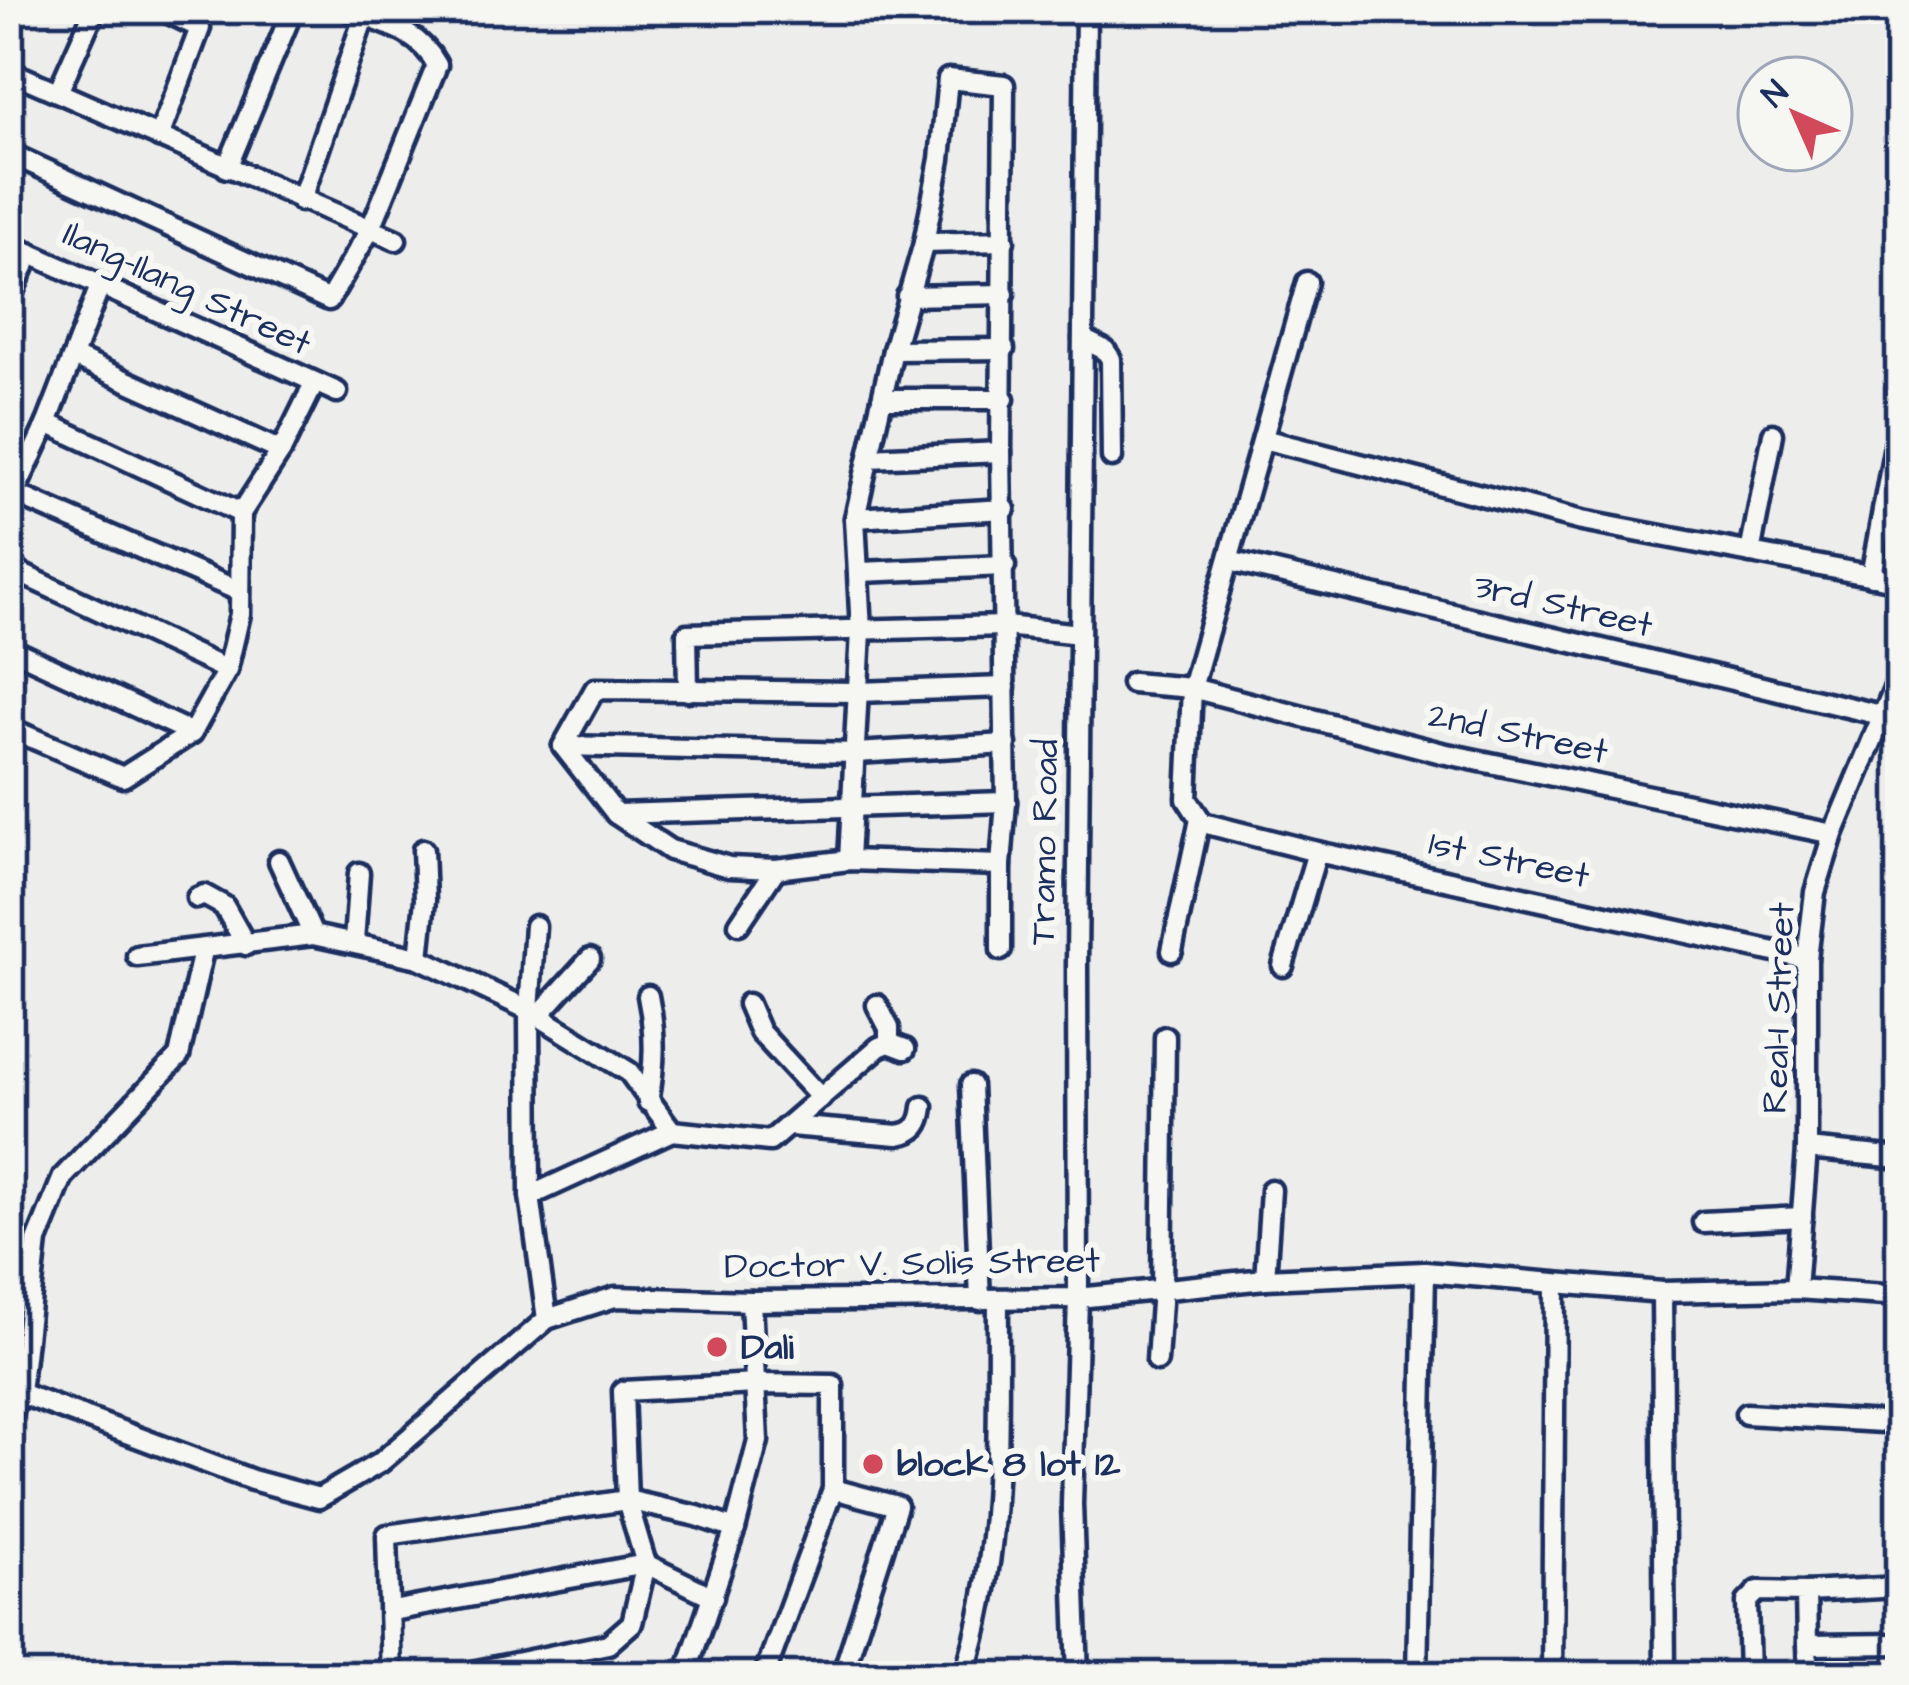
<svg xmlns="http://www.w3.org/2000/svg" width="1909" height="1685" font-family="'Architects Daughter',sans-serif">
	<rect width="100%" height="100%" fill="#edeeec"/>
	<filter id="ink" filterUnits="userSpaceOnUse"><feTurbulence type="fractalNoise" baseFrequency=".00833" numOctaves="2"/><feDisplacementMap in="SourceGraphic" scale="24" xChannelSelector="R" yChannelSelector="G"/><feConvolveMatrix kernelMatrix="1 2 1 2 8 2 1 2 1" color-interpolation-filters="sRGB"/></filter>
	<g filter="url(#ink)">
		<g fill="none" stroke-linecap="round" stroke-linejoin="round">
			<!-- minor casing -->
			<g stroke="#1b2f5e" stroke-width="27">
				<g id="minor">
					<path d="M9,71L396,240"/>
					<path d="M58,92L95,9"/>
					<path d="M159,137L200,28L161,9"/>
					<path d="M9,153L329,300L371,228L437,65C417,28 382,24 345,9"/>
					<path d="M227,168L293,9"/>
					<path d="M301,201L364,17"/>
					<path d="M924,243L1004,241"/>
					<path d="M9,244L337,392"/>
					<path d="M907,296L1004,294"/>
					<path d="M9,301L30,253"/>
					<path d="M1083,339L1105,350L1111,359L1112,457"/>
					<path d="M893,350L1004,349"/>
					<path d="M74,357L281,451"/>
					<path d="M882,399H1004"/>
					<path d="M47,423L241,513"/>
					<path d="M1263,439L1582,521L1900,581"/>
					<path d="M869,458L1001,452"/>
					<path d="M15,494L239,591"/>
					<path d="M11,500L47,423L100,286"/>
					<path d="M855,518L1005,509"/>
					<path d="M1750,553L1773,434"/>
					<path d="M1229,561L1881,715"/>
					<path d="M9,568L227,670"/>
					<path d="M860,572L1005,566"/>
					<path d="M1871,576L1895,445"/>
					<path d="M9,648L192,733"/>
					<path d="M1132,683L1192,688L1442,753L1833,834"/>
					<path d="M688,691L687,634L1005,626L1080,634"/>
					<path d="M9,728L123,777L192,733L227,670L240,614L241,513L281,451L314,384"/>
					<path d="M563,746L856,753L1006,744"/>
					<path d="M616,814L1006,802"/>
					<path d="M1200,819L1203,823L1317,852L1807,959"/>
					<path d="M849,860L861,631L855,518L893,350L924,243L940,159L948,79L1004,85L1001,452L1006,802L1001,865V950"/>
					<path d="M279,861L313,935"/>
					<path d="M1001,865L849,860L776,869L729,867L670,850L616,814L563,746L595,689L857,692L1005,687"/>
					<path d="M197,898L204,895L224,906L246,945"/>
					<path d="M739,924L776,869"/>
					<path d="M535,926L529,1010L530,1196L547,1319"/>
					<path d="M354,941L359,873"/>
					<path d="M1172,951L1200,819L1187,799L1192,688L1307,282"/>
					<path d="M137,956L313,935L419,958L529,1010L629,1072L672,1131"/>
					<path d="M419,958L425,900L423,850"/>
					<path d="M1283,966L1317,852"/>
					<path d="M648,996C656,1034 655,1064 648,1102"/>
					<path d="M748,1004L760,1032L821,1098"/>
					<path d="M877,1005L889,1028V1043"/>
					<path d="M538,1016L590,959"/>
					<path d="M971,1085L980,1300"/>
					<path d="M790,1126L898,1135C916,1132 921,1124 923,1107"/>
					<path d="M1807,1149L1900,1158"/>
					<path d="M530,1196L672,1131L770,1141L879,1047L889,1043L905,1049"/>
					<path d="M1703,1222L1802,1217"/>
					<path d="M1265,1279L1271,1190"/>
					<path d="M1796,1289L1807,1149V959L1815,892L1833,834L1900,674"/>
					<path d="M1662,1292L1665,1676"/>
					<path d="M1157,1361L1162,1288L1165,1037"/>
					<path d="M9,1389L252,1480L319,1498L381,1462L547,1319L615,1297L751,1301L1078,1298L1265,1279L1425,1272L1662,1292L1796,1289L1900,1296"/>
					<path d="M1746,1414L1900,1423"/>
					<path d="M9,1421L20,1393L37,1241L63,1177L179,1056L203,951"/>
					<path d="M833,1489L897,1506L842,1676"/>
					<path d="M1806,1592L1900,1587"/>
					<path d="M392,1611L646,1564L713,1597"/>
					<path d="M391,1676L387,1535L627,1500L697,1516L735,1529"/>
					<path d="M452,1676L608,1644L632,1623L646,1564L627,1500L623,1391L756,1384L833,1385V1489L764,1676"/>
					<path d="M685,1676L735,1529L758,1441L751,1301"/>
					<path d="M964,1676C1004,1554 997,1427 998,1300"/>
					<path d="M1078,1676L1072,1504L1078,1298L1077,966L1086,9"/>
					<path d="M1417,1676L1425,1272"/>
					<path d="M1552,1676L1555,1284"/>
					<path d="M1749,1676L1747,1602L1758,1591L1806,1592L1807,1645"/>
					<path d="M1808,1676L1807,1645L1900,1644"/>
				</g>
			</g>
			<!-- minor -->
			<use href="#minor" stroke="#f6f6f2" stroke-width="18"/>
		</g>
	</g>
	<!-- markers -->
	<g fill="#d1495b" stroke="#f6f6f2" stroke-width="4.5">
		<circle cx="717" cy="1347" r="12"/>
		<circle cx="873" cy="1464" r="12"/>
	</g>
	<g text-anchor="middle" dominant-baseline="central" stroke-width="12" stroke-linejoin="round" paint-order="stroke">
		<!-- street labels -->
		<g font-size="36" fill="#1b2f5e" stroke="#f6f6f2">
			<text transform="translate(187 289) rotate(25)">Ilang-Ilang Street</text>
			<text transform="translate(1563 606) rotate(13)">3rd Street</text>
			<text transform="translate(1518 734) rotate(12)">2nd Street</text>
			<text transform="translate(1045 842) rotate(-89)">Tramo Road</text>
			<text transform="translate(1509 860) rotate(12)">1st Street</text>
			<text transform="translate(1779 1008) rotate(-88)">Real-I Street</text>
			<text transform="translate(912 1264) rotate(-1)">Doctor V. Solis Street</text>
		</g>
		<!-- poi labels -->
		<g font-size="36" font-weight="bold" fill="#1b2f5e" stroke="#f6f6f2" text-anchor="start">
			<text x="741" y="1347">Dali</text>
			<text x="897" y="1464">block 8 lot 12</text>
		</g>
	</g>
	<!-- margin -->
	<rect width="1909" height="1685" fill="none" stroke="#f6f6f2" stroke-width="48"/>
	<rect x="24" y="24" width="1861" height="1637" fill="none" stroke="#1b2f5e" stroke-width="4.5" filter="url(#ink)"/>
	<!-- north arrow -->
	<g transform="translate(1795 114) rotate(315)"><circle r="57" fill="#f6f6f2" stroke="#9ea6b7" stroke-width="3"/>
	<path d="M0-9L21 45L0 30L-21 45Z" fill="#d1495b"/>
	<text y="-18" font-size="33" font-weight="bold" text-anchor="middle" fill="#1b2f5e">N</text>
	</g>
</svg>
